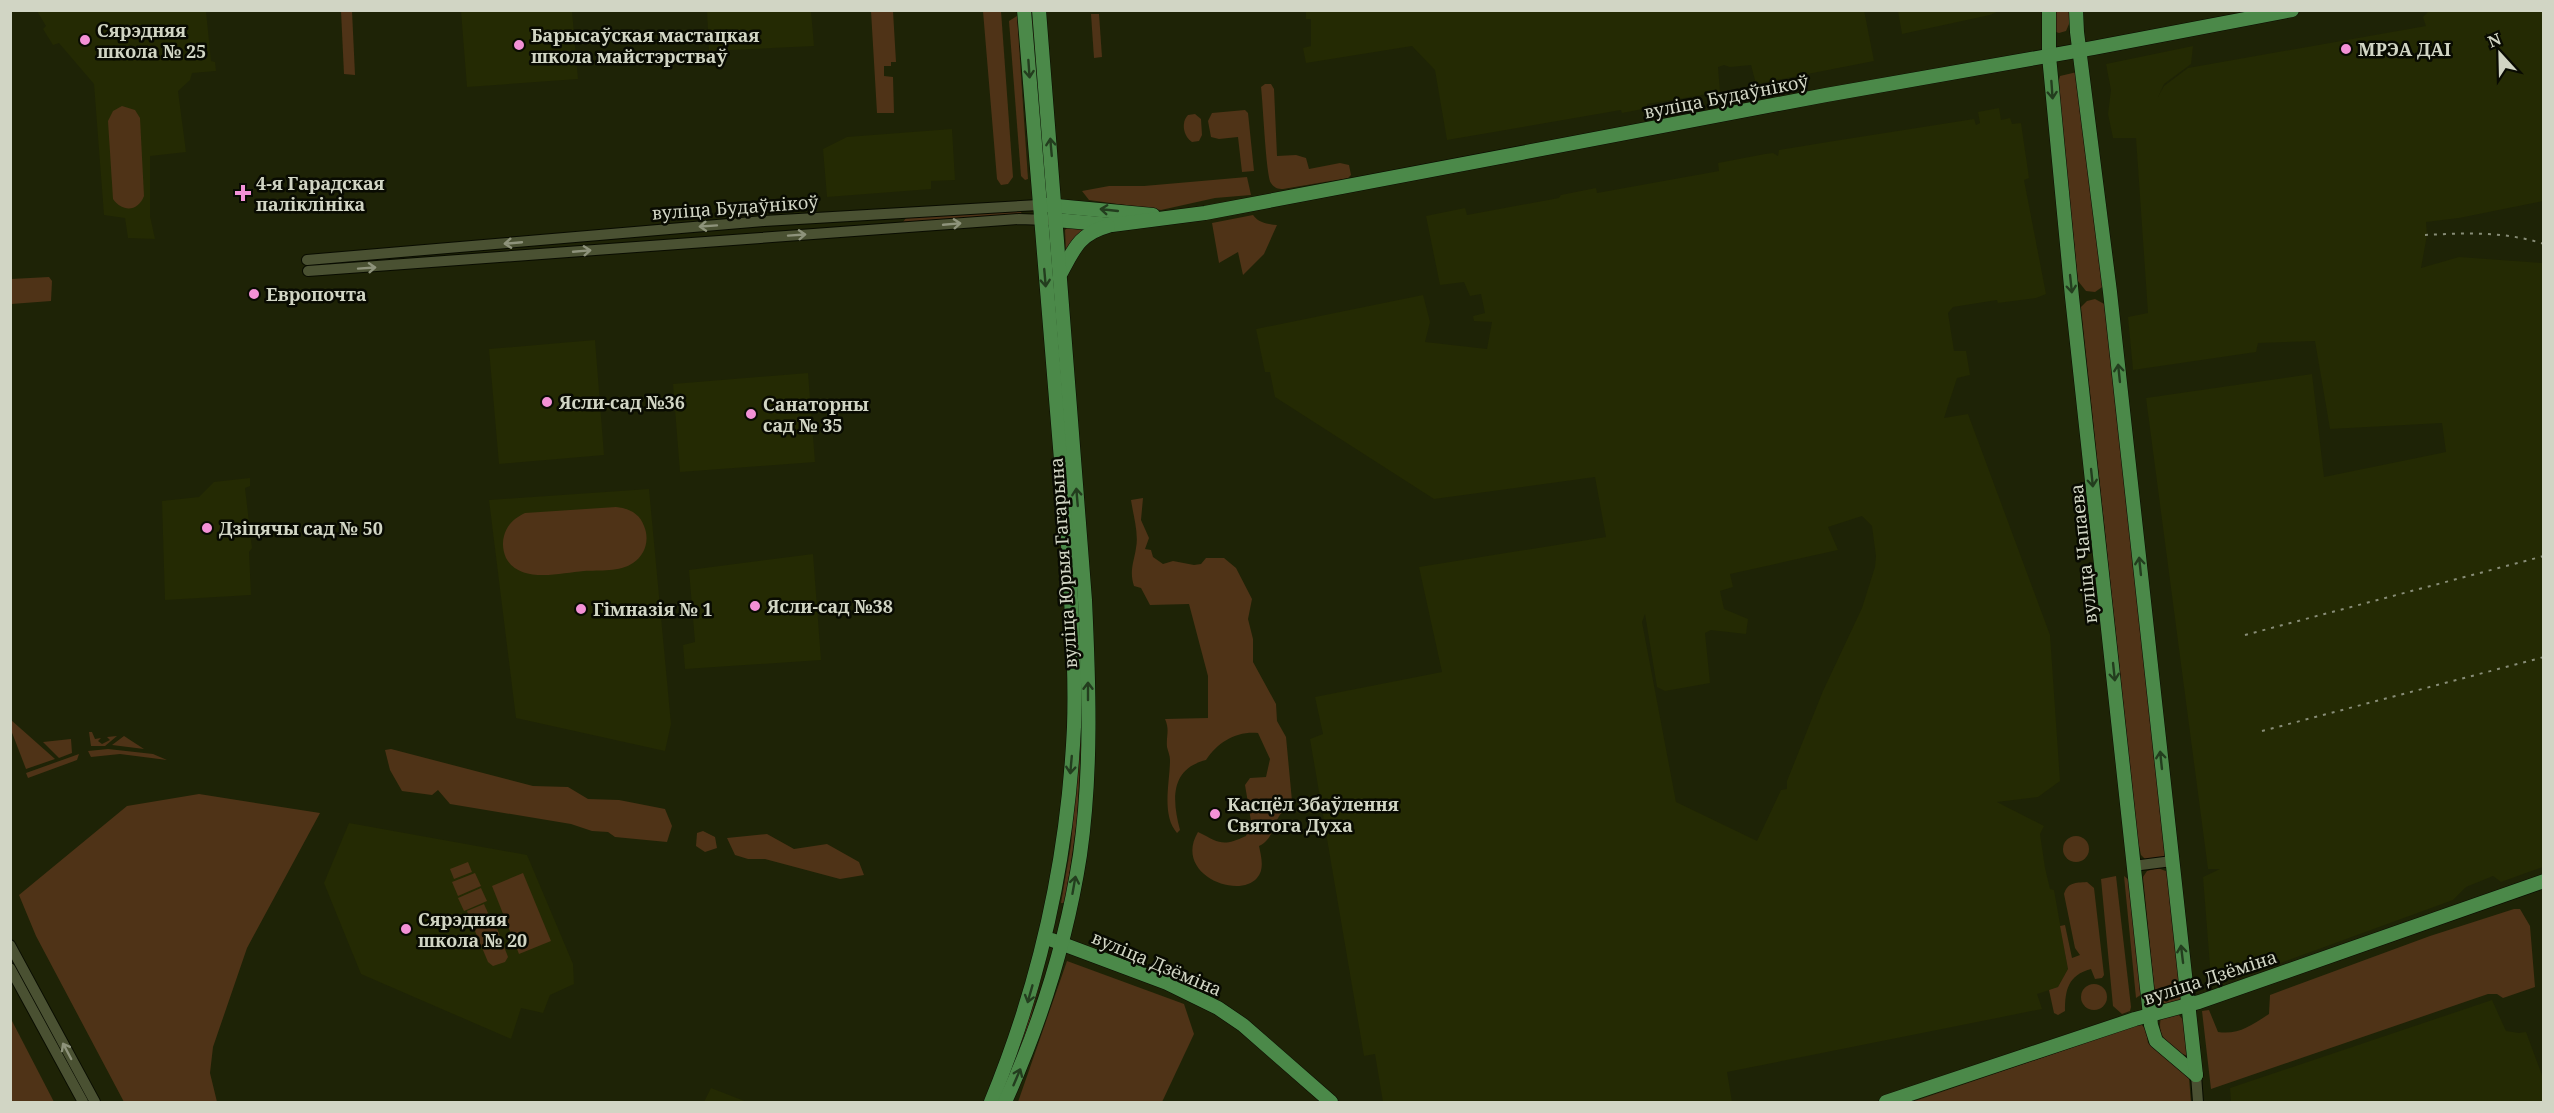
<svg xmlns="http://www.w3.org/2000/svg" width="2554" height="1113" font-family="'Noto Serif',serif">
	<rect width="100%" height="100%" fill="#1e2306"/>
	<!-- built -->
	<g fill="#242a03" fill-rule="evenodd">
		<path d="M1864,10L1874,61L1756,84L1751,65L1730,67L1724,65L1718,67L1720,92L1647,104L1648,108L1622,113L1621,110L1447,140L1435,70L1412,46L1306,63L1303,48L1311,46V19H1306V11Z"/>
		<path d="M2447,10L2543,11V201L2459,218L2426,222L2427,235L2421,268L2459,257L2543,263V867L2501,882L2493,876L2466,887L2453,900L2242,977L2238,967L2211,979L2203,877L2220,869H2208L2146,398L2312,374L2324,477L2446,452L2442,423L2330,429L2315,341L2258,343L2256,352L2133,370L2128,317L2148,313L2136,138H2113L2108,114L2111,90L2106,64L2193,46L2191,64L2164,84L2158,97L2164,86L2188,68L2426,26L2423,17L2428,12Z"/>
		<path d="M37,11H206L211,61L215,62L216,71L192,73L190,80L178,91L186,152L150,156V216L155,239L128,238L125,218L104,215L94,84L59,43L53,45L43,29L46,26Z"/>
		<path d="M461,11H572L578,79L467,87Z"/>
		<path d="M707,11H811L814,46L709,51Z"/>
		<path d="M1898,11V10L1999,11L1990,15L1902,34Z"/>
		<path d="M1999,108L2001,120L2010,118L2012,124L2021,123L2029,178L2024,180L2046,294L2036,298L1998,303L1997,300L1953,307L1948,313L1954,351H1966L1970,375L1957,378L1944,418L1968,414L2050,635L2060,781L2038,797L1997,802L2044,826L2040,834L2045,868L2050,889L2054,890L2068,969L2058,987L2037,994L2042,1009L1727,1072L1732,1102H1383L1375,1054L1364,1056L1310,739L1323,734L1315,697L1442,672L1419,567L1606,537L1595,477L1434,499L1275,397L1270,372H1265L1256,329L1423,295L1430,322L1425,342L1487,349L1492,322L1474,321L1473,316L1485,313L1481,294L1470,296L1464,282L1440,285L1426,216L1465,208L1467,215L1559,198L1561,195L1596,188L1597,193L1719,171L1718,163L1765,154L1773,153L1778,156L1779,150L1834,141L1974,119L1976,125L1980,123L1978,112ZM1862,516L1872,526L1876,556L1875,567L1862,608L1823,691L1787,781V789L1781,790L1757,841L1676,802L1642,622L1645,614L1657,687L1665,691L1710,683L1705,633L1711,630L1746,634L1748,619L1724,609L1720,591L1733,587L1730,574L1838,550L1828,527Z"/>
		<path d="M952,129L955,180L931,181V189L827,197L823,149L847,137Z"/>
		<path d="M595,340L604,455L499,464L489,349Z"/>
		<path d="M808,373L815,462L680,472L673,384Z"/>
		<path d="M250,478V486L245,488L252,548L249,552L251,595L165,600L162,501L199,497L214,482Z"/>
		<path d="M649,489L671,724L665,751L516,718L489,500Z"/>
		<path d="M813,554L821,660L685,669L683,645L695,642L689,570Z"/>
		<path d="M349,823L527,855L573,964L574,984L550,995L543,1013L521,1008L511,1039L361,974L324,883Z"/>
		<path d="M2492,1000L2506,1031L2519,1033L2526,1032L2543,1078V1102H2231L2230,1088Z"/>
		<path d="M711,1088L747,1102H704Z"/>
	</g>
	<!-- green -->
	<g fill="#4f3317">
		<path d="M341,11H352L355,75L344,74Z"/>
		<path d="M871,11H893L896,62H891V66H884V76L893,77L894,113H877Z"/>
		<path d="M983,11H1001L1013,177L1008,184L1001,185L997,179Z"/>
		<path d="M1030,11H1034L1049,182H1045Z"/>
		<path d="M2052,11H2069V24L2066,31L2059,33L2053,31Z"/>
		<path d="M1091,14H1099L1102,57L1094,58Z"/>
		<path d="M1017,16L1028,179L1025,180L1021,176L1009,21Z"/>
		<path d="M2077,72L2105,285L2095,292L2086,291L2078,281L2058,83L2060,76Z"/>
		<path d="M1265,84H1271L1274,89L1277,156L1296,155L1306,158L1309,169L1340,163L1349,165L1351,175L1348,178L1283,189C1278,189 1274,188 1271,183C1266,175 1263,103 1261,87Z"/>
		<path d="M122,106L135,110L140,118L144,196C138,212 122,212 113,199L108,121L113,111Z"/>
		<path d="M1245,110L1248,113L1254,171L1242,172L1238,137L1219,139L1211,137L1208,121L1212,113Z"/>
		<path d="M1195,114L1201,119L1202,135L1199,141L1192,142C1183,136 1181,122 1188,115Z"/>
		<path d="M1247,177L1251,195L1215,198L1161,210L1089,200L1082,191L1109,186H1144Z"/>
		<path d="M1020,210L1022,214L903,222L906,218Z"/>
		<path d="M1253,215C1259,223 1267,224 1277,225L1264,254L1243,275L1238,252L1219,263L1212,223Z"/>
		<path d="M1067,228H1090L1066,251L1065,230Z"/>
		<path d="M1049,246L1059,322L1078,587L1083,702L1077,820L1065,903H1061L1071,845L1077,772Z"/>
		<path d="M49,277L52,281L51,301L11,304V279Z"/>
		<path d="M2095,299L2108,306L2167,853L2165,857L2147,861L2141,855L2138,841L2081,307L2087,301Z"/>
		<path d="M1143,498L1141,520L1149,538L1145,549L1151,550L1153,557L1163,564L1173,561L1194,565L1201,564L1206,558H1224L1236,568L1252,599L1248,619L1253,639V662L1276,704L1277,721L1286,737L1292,801C1289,807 1286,808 1282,812C1272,824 1274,839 1259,846C1261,856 1265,869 1257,878C1238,900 1173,874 1198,832C1220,843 1222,847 1246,836L1251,821L1245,785L1250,778L1266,777L1270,759L1258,733C1236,731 1218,742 1206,760C1170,769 1172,800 1180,830L1177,833C1161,815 1170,782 1170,760C1170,756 1168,751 1167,747C1166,736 1170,730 1165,719L1208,718V676L1189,604L1150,605L1141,588L1134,586C1129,571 1134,562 1136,548C1139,534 1133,514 1131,500Z"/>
		<path d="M616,507C629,508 640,514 644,526C650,540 645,555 633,563C620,572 599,570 584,571C560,573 520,584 506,558C503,551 502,543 504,536C507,524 515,518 525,513Z"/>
		<path d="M11,720L55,759L26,769L11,730Z"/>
		<path d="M89,732H92L95,739L101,738L98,741L102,744L110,740L107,737L117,736L105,746H91Z"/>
		<path d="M124,736L144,749L112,745Z"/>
		<path d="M71,739L72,753L59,758L43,742Z"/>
		<path d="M108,749L153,754L167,760L120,754L91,757L88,751Z"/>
		<path d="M391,749L533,786L568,787L588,799L619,800L665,809L672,826L667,842L615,837L608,832L592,831L571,824L450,804L438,790L432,795L402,791L390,770L385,750Z"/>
		<path d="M79,754L77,760L28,778L26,773Z"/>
		<path d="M199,794L320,813L247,948L213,1047L210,1073L217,1102H124L36,936L19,895L127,806Z"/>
		<path d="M703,831L715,837L717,848L705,852L696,846L697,833Z"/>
		<path d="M767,834L794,849L827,844L859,862L864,875L840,879L765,859H748L735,855L727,838Z"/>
		<circle cx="2076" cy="849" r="13"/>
		<path d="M468,862L472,872L454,879L450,869Z"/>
		<path d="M2158,868L2168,872L2182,995L2180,1000L2167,1004L2158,1001L2155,994L2143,877L2147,871Z"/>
		<path d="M475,873L481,886L458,896L452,882Z"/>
		<path d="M523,873L551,941L519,954L492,886Z"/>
		<path d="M2116,876L2131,1007L2130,1011L2122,1014L2113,1006L2101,879Z"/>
		<path d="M2124,876L2129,880L2142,994L2136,998Z"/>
		<path d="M2087,882L2094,888L2104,975L2102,978L2095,979L2091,969C2068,975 2065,990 2065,1011L2058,1015L2054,1013L2049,990L2058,987L2068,969L2060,926L2065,925L2072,958L2080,955L2075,948L2064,894C2068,882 2075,883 2087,882Z"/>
		<path d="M481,888L487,901L464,911L458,898Z"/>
		<path d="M484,904L488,913L470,920L467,911Z"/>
		<path d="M2514,909H2520L2530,926L2535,987L2503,998L2497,994H2488L2211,1089L2202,1011L2209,1010L2218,1032C2239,1035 2252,1025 2269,1014L2270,995L2430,936Z"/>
		<path d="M489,921L495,923L508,957L505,962L493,966L488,962L475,931L478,926Z"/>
		<path d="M1067,961L1184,1004L1194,1034L1162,1102H1018Z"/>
		<path d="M1039,975L1042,976L1021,1053L1000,1102H997Z"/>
		<circle cx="2094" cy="997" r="13"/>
		<path d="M2178,1014L2184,1021L2188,1056C2171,1051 2156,1036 2161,1018Z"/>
		<path d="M11,1019L54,1102H11Z"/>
		<path d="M2141,1024L2146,1030L2148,1043L2189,1078L2191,1102H1912Z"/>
	</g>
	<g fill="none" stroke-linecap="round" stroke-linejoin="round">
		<!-- minor casing -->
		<g stroke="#090c00" stroke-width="12">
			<g id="minor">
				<path d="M307,260L764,221L1039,205"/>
				<path d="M308,271L1019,219L1047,220"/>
				<path d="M2133,866L2172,861"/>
				<path d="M10,945L95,1102"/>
				<path d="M10,968L83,1102"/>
				<path d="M2196,1075L2198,1102"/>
			</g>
		</g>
		<!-- major casing -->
		<g stroke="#090c00" stroke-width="15">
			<g id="major">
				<path d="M2049,10V56L2072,297L2151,1025L2156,1041L2196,1075"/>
				<path d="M2076,10L2077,32L2110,292L2196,1075"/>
				<path d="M1046,205L1153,215"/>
				<path d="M1056,220L1112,225L1205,213L1826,95L2093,48L2292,10"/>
				<path d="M1061,273C1074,249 1079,234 1108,226"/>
				<path d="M1052,940L1167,983L1218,1008L1243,1025L1331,1102"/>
				<path d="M991,1102C1040,983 1068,856 1074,727C1076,666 1071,605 1068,545L1024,10"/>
				<path d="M1005,1102C1040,1024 1067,940 1080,855C1092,771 1089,685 1085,600L1039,10"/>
				<path d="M1886,1102L2135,1019L2199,1002L2544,881"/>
			</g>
		</g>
		<!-- minor -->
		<use href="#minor" stroke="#4a5132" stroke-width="10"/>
		<!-- major -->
		<use href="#major" stroke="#4b8949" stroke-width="14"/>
		<!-- rail -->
		<g stroke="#888d77" stroke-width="2" stroke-dasharray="3 6" stroke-linecap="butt">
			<path d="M2425,235C2464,233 2505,231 2544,244"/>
			<path d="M2245,635L2544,556"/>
			<path d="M2262,731L2544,657"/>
		</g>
	</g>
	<!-- one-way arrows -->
	<defs><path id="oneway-shaft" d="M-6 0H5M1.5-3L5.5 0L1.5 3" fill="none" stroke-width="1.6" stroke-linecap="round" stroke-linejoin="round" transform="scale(1.5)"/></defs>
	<g stroke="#233d1e">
		<use href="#oneway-shaft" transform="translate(1029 69) rotate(86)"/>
		<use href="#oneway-shaft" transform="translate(2052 90) rotate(86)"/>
		<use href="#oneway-shaft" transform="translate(1051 147) rotate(-95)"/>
		<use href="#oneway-shaft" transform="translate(1109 210) rotate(-174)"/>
		<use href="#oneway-shaft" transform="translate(1045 278) rotate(85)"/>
		<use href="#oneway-shaft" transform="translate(2071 284) rotate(84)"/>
		<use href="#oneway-shaft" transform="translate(2119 373) rotate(-96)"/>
		<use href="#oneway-shaft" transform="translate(2092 478) rotate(84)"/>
		<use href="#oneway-shaft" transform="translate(1077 497) rotate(-95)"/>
		<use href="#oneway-shaft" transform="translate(2140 566) rotate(-96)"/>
		<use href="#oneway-shaft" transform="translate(2114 672) rotate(84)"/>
		<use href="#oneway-shaft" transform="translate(1088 691) rotate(-90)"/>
		<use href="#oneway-shaft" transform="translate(2161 760) rotate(-96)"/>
		<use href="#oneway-shaft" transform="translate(1071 765) rotate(95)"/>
		<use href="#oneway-shaft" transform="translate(1074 885) rotate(-80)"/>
		<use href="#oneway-shaft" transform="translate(2182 954) rotate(-97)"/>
		<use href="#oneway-shaft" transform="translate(1030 994) rotate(106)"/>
		<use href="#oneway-shaft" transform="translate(1017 1077) rotate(-67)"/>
	</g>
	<g stroke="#8e937b">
		<use href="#oneway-shaft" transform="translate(952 224) rotate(-5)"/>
		<use href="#oneway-shaft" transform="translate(708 226) rotate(176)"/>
		<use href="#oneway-shaft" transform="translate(797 235) rotate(-4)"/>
		<use href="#oneway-shaft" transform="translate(513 243) rotate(175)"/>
		<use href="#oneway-shaft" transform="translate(582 251) rotate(-5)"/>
		<use href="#oneway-shaft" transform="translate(367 268) rotate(-4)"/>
		<use href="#oneway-shaft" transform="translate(67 1051) rotate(-118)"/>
	</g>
	<!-- markers -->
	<g fill="#f391d6" stroke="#090b02" stroke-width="2">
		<circle cx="85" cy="40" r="6"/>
		<circle cx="519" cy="45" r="6"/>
		<circle cx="2346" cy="49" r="6"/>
		<path d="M240 184h6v6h6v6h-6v6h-6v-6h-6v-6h6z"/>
		<circle cx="254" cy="294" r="6"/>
		<circle cx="547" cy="402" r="6"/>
		<circle cx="751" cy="414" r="6"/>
		<circle cx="207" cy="528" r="6"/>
		<circle cx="755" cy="606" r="6"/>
		<circle cx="581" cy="609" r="6"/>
		<circle cx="1215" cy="814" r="6"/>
		<circle cx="406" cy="929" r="6"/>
	</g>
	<g text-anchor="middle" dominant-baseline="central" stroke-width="5" stroke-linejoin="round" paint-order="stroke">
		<!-- poi labels -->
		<g font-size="18" font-weight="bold" fill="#d1d5c4" stroke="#090b02" text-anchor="start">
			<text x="97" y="30">Сярэдняя<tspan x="97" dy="21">школа № 25</tspan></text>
			<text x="531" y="35">Барысаўская мастацкая<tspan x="531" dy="21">школа майстэрстваў</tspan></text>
			<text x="2358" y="49">МРЭА ДАІ</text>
			<text x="256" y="183">4-я Гарадская<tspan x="256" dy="21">паліклініка</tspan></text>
			<text x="266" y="294">Европочта</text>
			<text x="559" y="402">Ясли-сад №36</text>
			<text x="763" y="404">Санаторны<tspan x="763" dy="21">сад № 35</tspan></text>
			<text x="219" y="528">Дзіцячы сад № 50</text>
			<text x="767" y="606">Ясли-сад №38</text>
			<text x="593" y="609">Гімназія № 1</text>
			<text x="1227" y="804">Касцёл Збаўлення<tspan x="1227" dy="21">Святога Духа</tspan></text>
			<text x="418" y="919">Сярэдняя<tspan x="418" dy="21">школа № 20</tspan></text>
		</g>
		<!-- street labels -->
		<g font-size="18" fill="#d1d5c4" stroke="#090b02">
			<text transform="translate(1726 96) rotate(-11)">вуліца Будаўнікоў</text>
			<text transform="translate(735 207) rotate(-4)">вуліца Будаўнікоў</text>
			<text transform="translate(2083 554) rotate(-96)">вуліца Чапаева</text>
			<text transform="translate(1063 563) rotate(-94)">вуліца Юрыя Гагарына</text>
			<text transform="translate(1157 963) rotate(23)">вуліца Дзёміна</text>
			<text transform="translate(2210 977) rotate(-18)">вуліца Дзёміна</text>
		</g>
	</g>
	<!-- border -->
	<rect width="2554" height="1113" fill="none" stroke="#d1d5c4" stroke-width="24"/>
	<!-- north arrow -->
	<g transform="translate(2500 54) rotate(338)" stroke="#090b02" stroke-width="4.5" paint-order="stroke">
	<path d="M0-4.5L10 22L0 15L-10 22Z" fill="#d1d5c4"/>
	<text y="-9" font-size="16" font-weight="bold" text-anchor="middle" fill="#d1d5c4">N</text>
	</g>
</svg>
